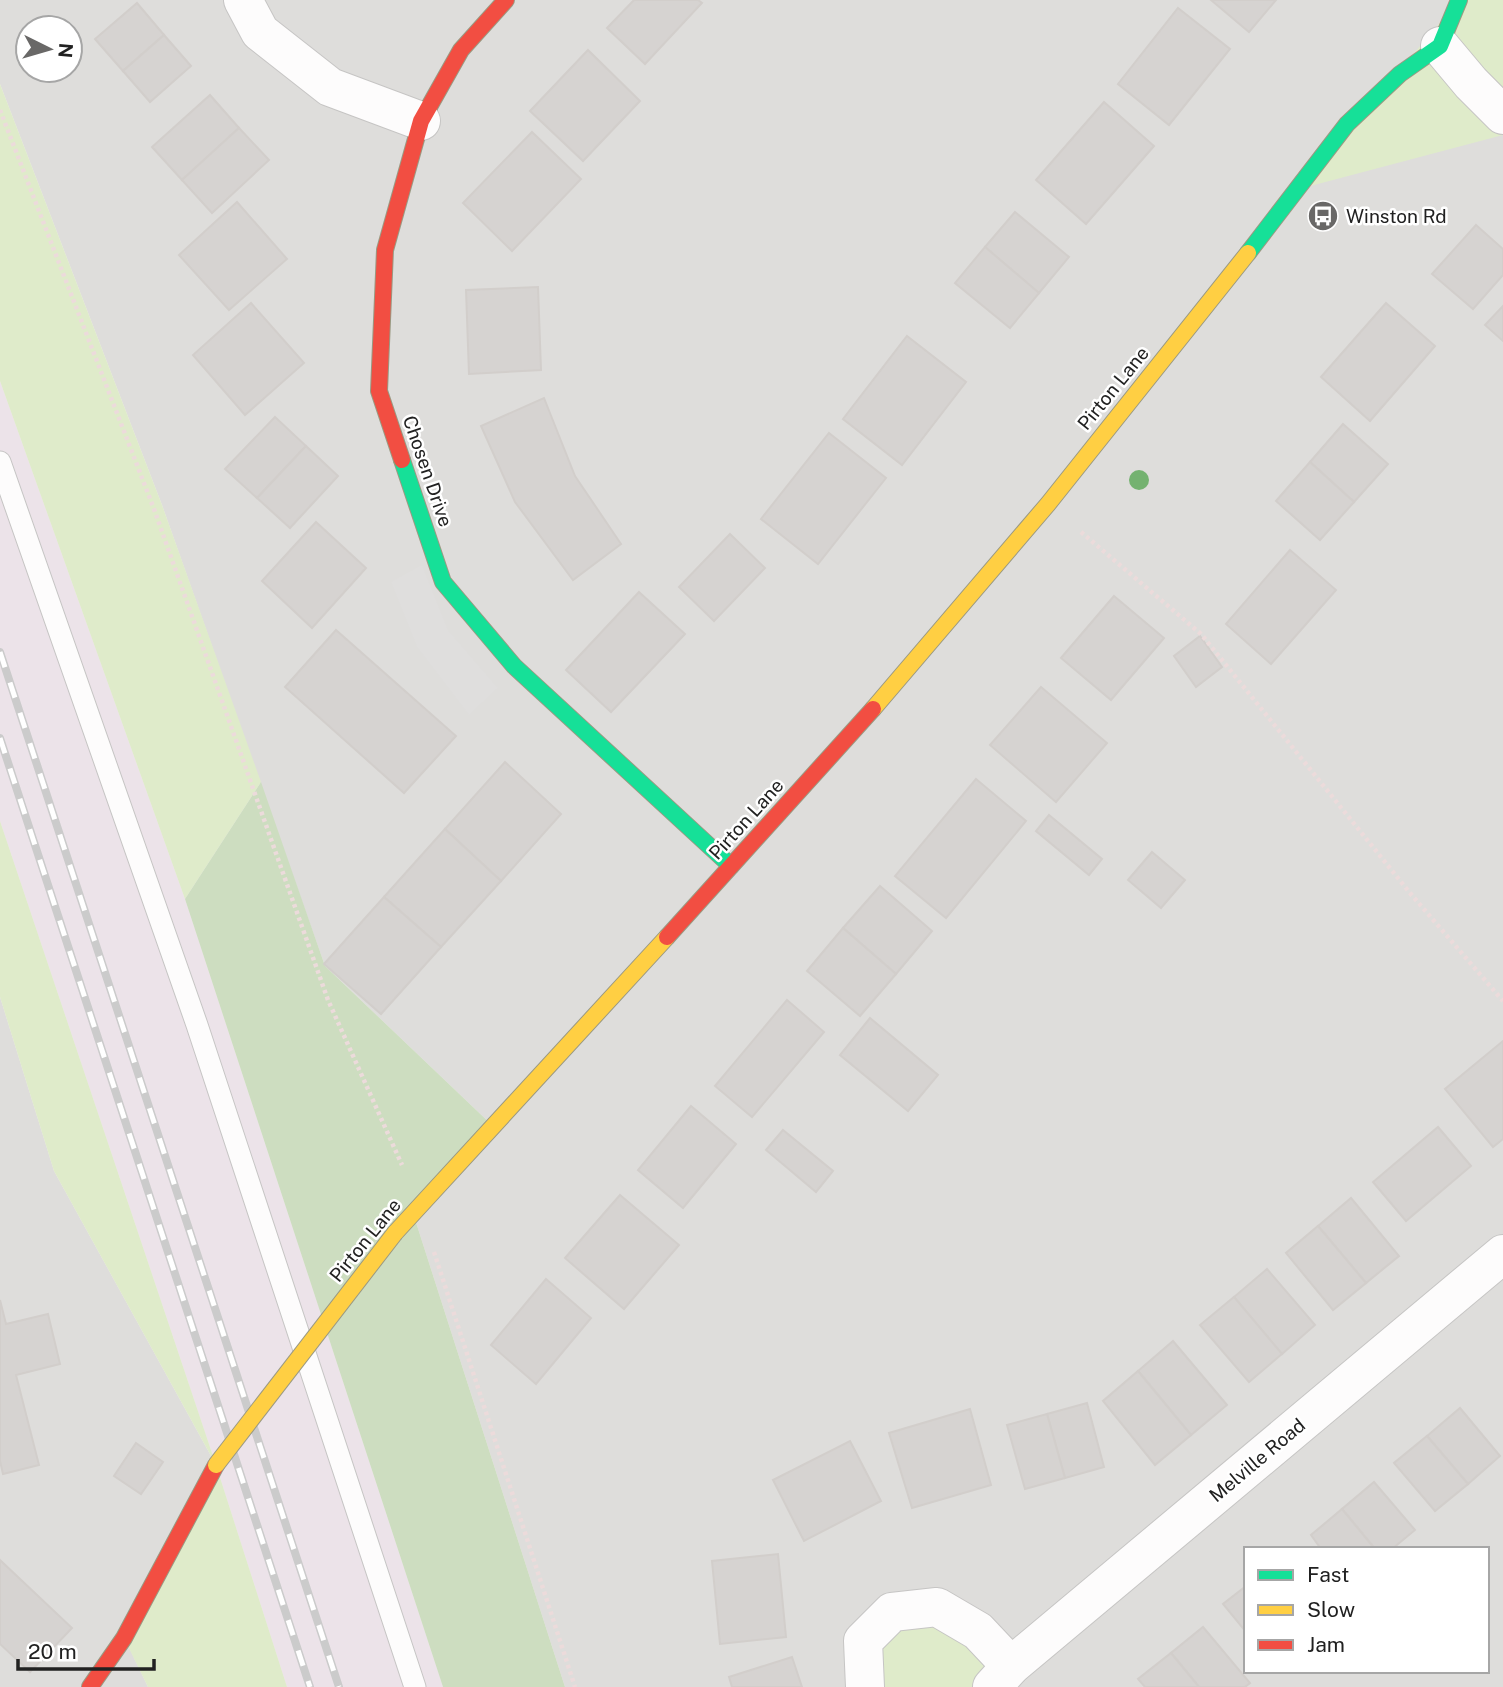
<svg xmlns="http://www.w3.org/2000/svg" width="1503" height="1687" font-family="'Public Sans',sans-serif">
	<rect width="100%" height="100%" fill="#efedea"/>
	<!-- residential -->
	<g fill="#dedddb" fill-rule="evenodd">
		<path d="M0,0H1503V1687H565L413,1213L494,1127L325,966L162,505L0,84ZM28,28H70V70H28ZM1246,1549H1487V1671H1246Z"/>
		<path d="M0,997L54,1171L216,1465L124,1637L148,1687H0Z"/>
	</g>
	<!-- industrial -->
	<path fill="#ece3e9" d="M0,381L185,899L443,1687H287L216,1465L0,821Z"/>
	<!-- grass -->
	<g fill="#dfebca">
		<path d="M1459,0H1503V135L1299,189Z"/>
		<path d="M0,84L162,505L261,782L185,899L0,381Z"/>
		<path d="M0,821L216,1465L287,1687H148L124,1638L216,1465L54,1171L0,997Z"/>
		<path d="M892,1612L978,1631L992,1687H865Z"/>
	</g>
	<!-- forest -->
	<path fill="#cdddc0" d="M261,782L325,966L494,1127L413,1213L565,1687H443L185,899Z"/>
	<!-- parking -->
	<path fill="#dfdedd" d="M422,565L448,630L498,688L469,715L417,647L391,582Z"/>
	<!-- building -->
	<g fill="#d6d3d1" stroke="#d2cecb" stroke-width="2">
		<path d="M634,0H698L702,3L645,64L607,28Z"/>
		<path d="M1211,0H1276L1249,32Z"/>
		<path d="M137,3L164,35L123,71L95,39Z"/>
		<path d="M1178,8L1230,49L1169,125L1118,84Z"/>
		<path d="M164,35L191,66L150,102L123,71Z"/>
		<path d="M588,50L640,101L583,161L530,111Z"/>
		<path d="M210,95L239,128L182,180L152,147Z"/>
		<path d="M1104,102L1154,146L1086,224L1036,180Z"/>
		<path d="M239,128L269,160L212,213L182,180Z"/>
		<path d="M532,132L581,179L512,251L463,203Z"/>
		<path d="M237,202L287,259L229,310L179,255Z"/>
		<path d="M1015,212L1069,257L1039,293L985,247Z"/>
		<path d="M1476,225L1503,249V275L1473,309L1432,274Z"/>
		<path d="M985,247L1039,293L1010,328L955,283Z"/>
		<path d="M538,287L541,370L469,374L466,290Z"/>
		<path d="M251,303L304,363L245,415L193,355Z"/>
		<path d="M1386,303L1435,346L1370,421L1321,377Z"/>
		<path d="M1503,306V341L1485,325Z"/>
		<path d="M907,336L966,382L902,465L843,419Z"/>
		<path d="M544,398L575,476L621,544L573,580L515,502L481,426Z"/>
		<path d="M275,417L306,446L257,498L225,469Z"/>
		<path d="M1343,424L1388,464L1354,502L1310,462Z"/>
		<path d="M829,433L886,478L818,564L761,519Z"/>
		<path d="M306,446L338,476L290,528L257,498Z"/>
		<path d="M1310,462L1354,502L1320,540L1276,501Z"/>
		<path d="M316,522L366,568L312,628L262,581Z"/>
		<path d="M730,534L765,568L714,621L679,587Z"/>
		<path d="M1290,550L1336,590L1271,664L1226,624Z"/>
		<path d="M639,592L685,634L611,712L566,670Z"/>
		<path d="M1114,596L1164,638L1111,700L1061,658Z"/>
		<path d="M336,630L456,736L404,793L285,687Z"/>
		<path d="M1200,636L1222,667L1196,687L1174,656Z"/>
		<path d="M1041,687L1107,743L1056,802L990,745Z"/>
		<path d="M505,762L561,814L501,881L445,829Z"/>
		<path d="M976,779L1026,821L946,918L895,876Z"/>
		<path d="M1049,815L1102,859L1089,875L1036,831Z"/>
		<path d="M445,829L501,881L441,947L384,897Z"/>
		<path d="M1152,852L1185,880L1161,908L1128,880Z"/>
		<path d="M880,886L932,931L896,974L843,928Z"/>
		<path d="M384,897L441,947L381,1014L324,964Z"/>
		<path d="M843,928L896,974L860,1016L807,971Z"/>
		<path d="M787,1000L824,1032L752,1117L715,1086Z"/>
		<path d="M870,1018L938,1075L908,1111L840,1055Z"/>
		<path d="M1503,1041V1139L1493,1147L1445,1089Z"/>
		<path d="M691,1106L736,1144L683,1208L638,1170Z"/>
		<path d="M1438,1127L1471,1166L1406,1221L1373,1182Z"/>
		<path d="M783,1130L833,1171L816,1192L766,1150Z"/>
		<path d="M620,1195L679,1245L624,1309L565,1258Z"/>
		<path d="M1351,1198L1399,1256L1366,1283L1318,1226Z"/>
		<path d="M1318,1226L1366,1283L1333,1310L1286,1253Z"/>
		<path d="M1267,1269L1315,1325L1282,1354L1234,1297Z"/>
		<path d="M546,1279L591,1318L536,1384L491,1345Z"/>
		<path d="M1234,1297L1282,1354L1249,1382L1200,1325Z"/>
		<path d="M0,1300L6,1324L48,1314L60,1364L16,1375L39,1465L3,1474L0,1461Z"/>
		<path d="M1173,1341L1227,1405L1191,1435L1138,1371Z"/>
		<path d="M1138,1371L1191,1435L1155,1465L1103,1401Z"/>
		<path d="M1087,1403L1104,1467L1065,1478L1047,1414Z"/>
		<path d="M1460,1408L1500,1456L1468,1484L1427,1436Z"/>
		<path d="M970,1409L991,1485L912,1508L889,1433Z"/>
		<path d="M1047,1414L1065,1478L1025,1489L1007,1425Z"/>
		<path d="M1427,1436L1468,1484L1435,1511L1394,1463Z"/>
		<path d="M850,1441L881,1501L804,1541L773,1480Z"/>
		<path d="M136,1443L163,1462L141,1494L114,1476Z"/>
		<path d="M1374,1482L1415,1530L1392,1549H1375L1342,1509Z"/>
		<path d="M1342,1509L1375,1549H1321L1311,1535Z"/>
		<path d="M778,1554L786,1637L720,1644L712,1561Z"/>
		<path d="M0,1560L72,1628L30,1672L0,1644Z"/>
		<path d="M1246,1586V1632L1223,1604Z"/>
		<path d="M1203,1627L1250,1683L1245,1687H1199L1171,1653Z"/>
		<path d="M1171,1653L1199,1687H1145L1138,1679Z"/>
		<path d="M792,1657L802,1687H732L729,1677Z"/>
	</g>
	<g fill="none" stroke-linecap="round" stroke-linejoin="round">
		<!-- lane casing -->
		<g stroke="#c6c5c4" stroke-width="23">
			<path id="lane" d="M0,462L197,1025L415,1687"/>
		</g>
		<!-- street casing -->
		<g stroke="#c6c5c4" stroke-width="40">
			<g id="street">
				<path d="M243,0L260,32L330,87L421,121"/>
				<path d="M1440,46L1471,83L1503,115"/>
				<path d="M865,1687L863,1641L892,1612L937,1607L978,1631L1011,1666"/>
				<path d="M992,1687L1011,1666L1503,1254"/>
			</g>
		</g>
		<!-- fast casing -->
		<g stroke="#9a9982" stroke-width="18">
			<g id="fast">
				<path d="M1248,253L1347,124L1400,74L1440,46L1459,0"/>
				<path d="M402,460L443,582L514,666L731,866"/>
			</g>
		</g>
		<!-- slow casing -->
		<g stroke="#9a9982" stroke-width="18">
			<g id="slow">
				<path d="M873,709L1048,504L1248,253"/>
				<path d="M395,1233L667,937"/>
			</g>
		</g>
		<!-- jam casing -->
		<g stroke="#9a9982" stroke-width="18">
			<g id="jam">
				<path d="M402,460L379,391L385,250L421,121L461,50L506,0"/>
				<path d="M667,937L873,709"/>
				<path d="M90,1687L124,1638L216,1465"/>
			</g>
		</g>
		<!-- path -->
		<g stroke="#ecdbdb" stroke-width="4.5" stroke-dasharray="3.5 3.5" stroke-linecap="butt">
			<path d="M0,110L154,509L328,1000L402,1165"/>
			<path d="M1081,532L1201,634L1410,893L1503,1001"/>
			<path d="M434,1252L575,1687"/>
		</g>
		<!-- lane -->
		<use href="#lane" stroke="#fdfcfc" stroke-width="21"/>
		<!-- street -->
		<use href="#street" stroke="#fdfcfc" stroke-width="38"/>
		<!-- fast -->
		<use href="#fast" stroke="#16e098" stroke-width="16"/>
		<!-- slow -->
		<use href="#slow" stroke="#ffcf43" stroke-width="16"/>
		<!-- jam -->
		<use href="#jam" stroke="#f24e42" stroke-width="16"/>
		<!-- rail casing -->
		<g stroke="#cbcbcb" stroke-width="8">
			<g id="rail">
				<path d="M0,652L339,1687"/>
				<path d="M0,738L310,1687"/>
			</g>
		</g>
		<!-- rail -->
		<use href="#rail" stroke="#fff" stroke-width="5" stroke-dasharray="16" stroke-linecap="butt"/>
		<!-- slow-bridge casing -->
		<g stroke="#9a9982" stroke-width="18" stroke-linecap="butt">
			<path id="slow-bridge" d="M216,1465L395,1233"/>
		</g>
		<!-- slow-bridge -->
		<use href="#slow-bridge" stroke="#ffcf43" stroke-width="16"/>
	</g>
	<!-- trees -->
	<circle fill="#74b270" cx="1139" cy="480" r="10"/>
	<!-- icons -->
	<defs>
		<g id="bus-disc" transform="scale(1.575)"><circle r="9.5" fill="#696867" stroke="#fff"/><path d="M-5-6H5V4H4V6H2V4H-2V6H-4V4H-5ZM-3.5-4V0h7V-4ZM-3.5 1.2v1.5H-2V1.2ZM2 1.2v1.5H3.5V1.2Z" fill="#fff"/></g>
	</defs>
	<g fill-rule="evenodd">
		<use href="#bus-disc" x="1323" y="216"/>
	</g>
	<g text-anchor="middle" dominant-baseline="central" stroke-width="5" stroke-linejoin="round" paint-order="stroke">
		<!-- poi labels -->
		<g font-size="19" fill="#212121" stroke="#fff" text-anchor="start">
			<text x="1346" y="216">Winston Rd</text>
		</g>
		<!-- street labels -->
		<g font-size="19" fill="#212121" stroke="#fff">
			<text transform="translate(1113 388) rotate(-51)">Pirton Lane</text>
			<text transform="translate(428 471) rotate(71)">Chosen Drive</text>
			<text transform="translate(746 819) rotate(-48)">Pirton Lane</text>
			<text transform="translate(365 1240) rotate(-51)">Pirton Lane</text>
			<text transform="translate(1257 1460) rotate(-40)">Melville Road</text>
		</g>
	</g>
	<!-- legend -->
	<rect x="1244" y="1547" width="245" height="126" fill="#ffffff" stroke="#a6a6a6" stroke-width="2"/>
	<rect x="1258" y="1570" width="35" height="10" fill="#16e098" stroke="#a6a6a6" stroke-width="2"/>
	<text x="1307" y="1582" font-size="21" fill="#212121">Fast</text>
	<rect x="1258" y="1605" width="35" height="10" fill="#ffcf43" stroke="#a6a6a6" stroke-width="2"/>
	<text x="1307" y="1617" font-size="21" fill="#212121">Slow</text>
	<rect x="1258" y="1640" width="35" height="10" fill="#f24e42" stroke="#a6a6a6" stroke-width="2"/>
	<text x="1307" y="1652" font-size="21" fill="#212121">Jam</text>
	<!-- north arrow -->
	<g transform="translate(49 49) rotate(95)"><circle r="33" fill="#ffffff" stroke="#a6a6a6" stroke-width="2"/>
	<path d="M0-5L12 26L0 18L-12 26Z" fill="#696867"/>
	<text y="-10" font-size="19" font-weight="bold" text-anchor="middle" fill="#212121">N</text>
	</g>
	<!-- scale -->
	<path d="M18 1659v10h136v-10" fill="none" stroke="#212121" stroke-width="3.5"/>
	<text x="28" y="1659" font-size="21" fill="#212121" stroke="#ffffff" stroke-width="5" paint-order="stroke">20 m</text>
</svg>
